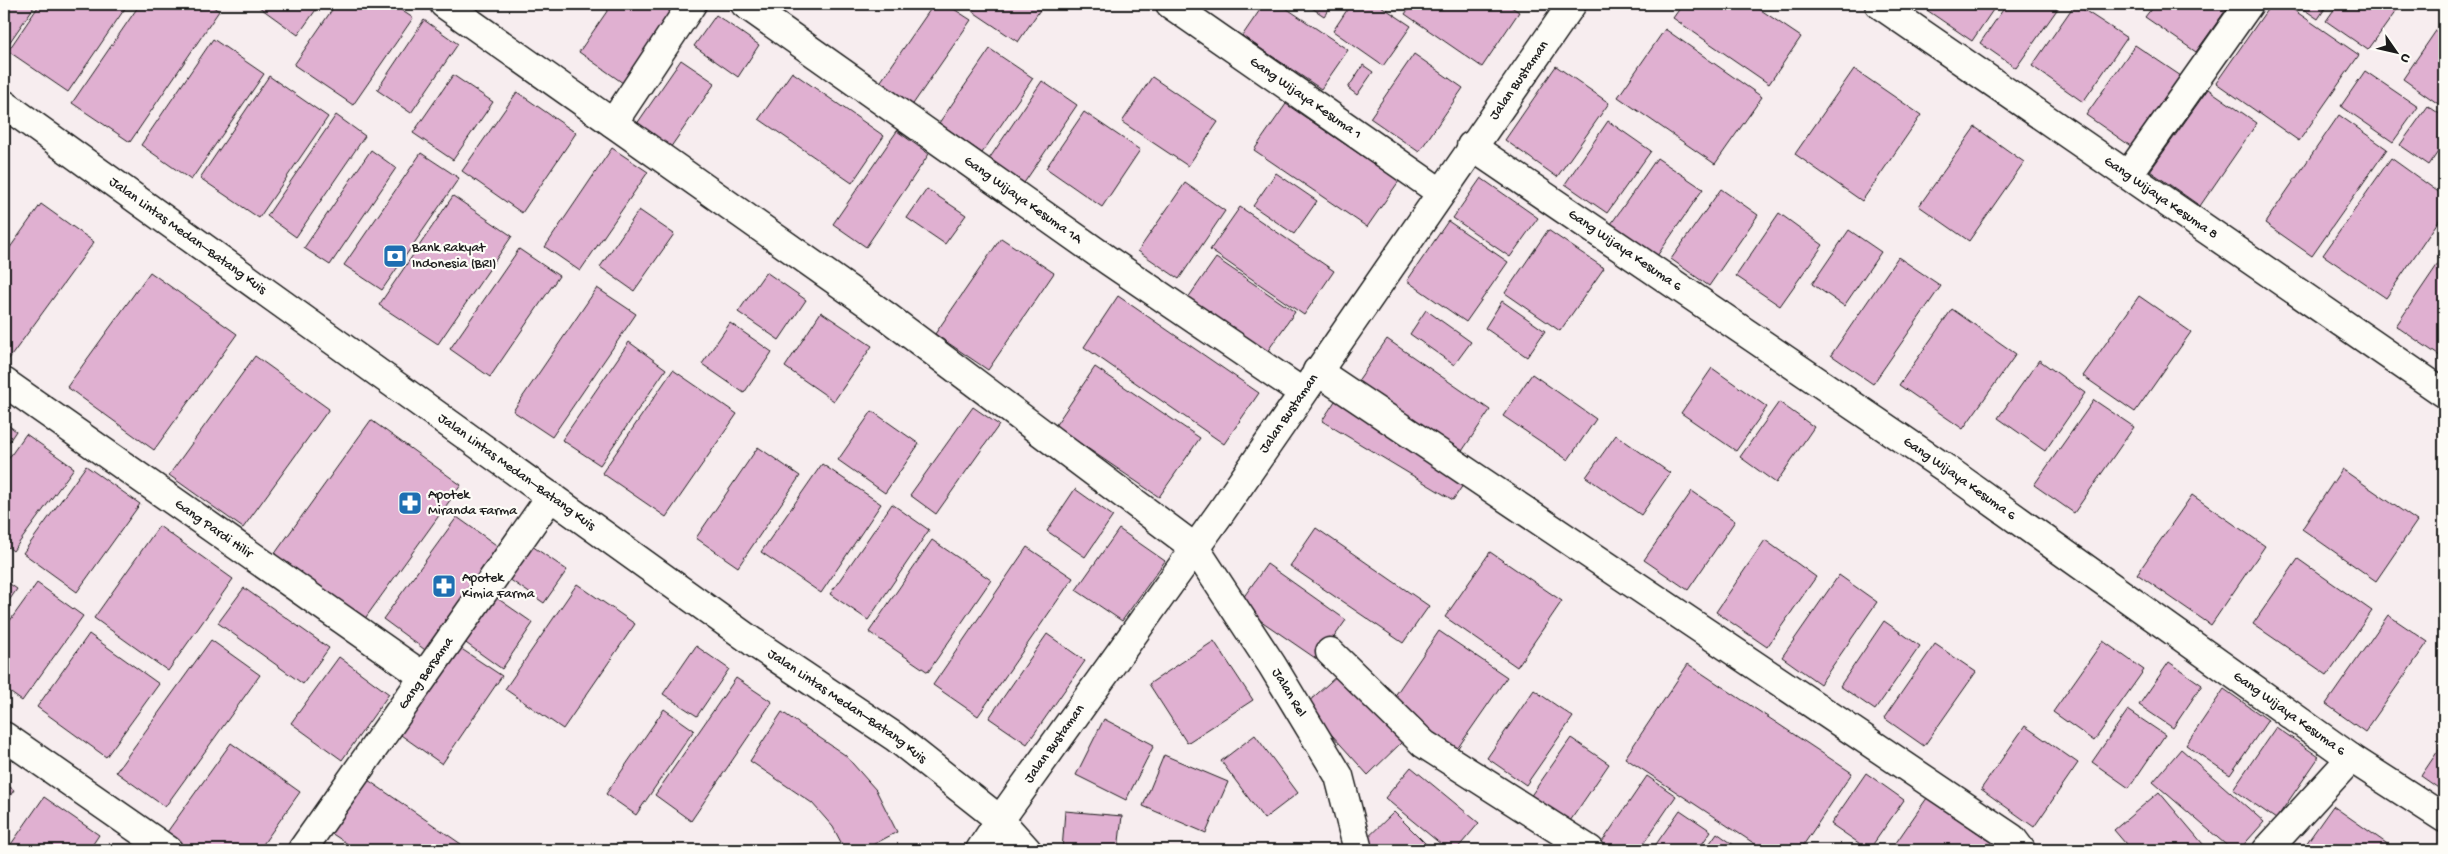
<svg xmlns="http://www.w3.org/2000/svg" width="2448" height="854" font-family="'Gochi Hand',sans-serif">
	<rect width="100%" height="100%" fill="#f7edef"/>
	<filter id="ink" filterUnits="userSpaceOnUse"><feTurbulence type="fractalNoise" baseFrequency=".02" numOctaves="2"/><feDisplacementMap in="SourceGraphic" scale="10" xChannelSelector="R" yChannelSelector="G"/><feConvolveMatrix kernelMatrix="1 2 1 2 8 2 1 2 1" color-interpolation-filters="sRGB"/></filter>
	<g filter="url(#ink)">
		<!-- building -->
		<g fill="#e0b0d1" stroke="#1c1c1c">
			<path d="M4,4H36L7,46L4,44Z"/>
			<path d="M40,4H128L68,92L8,51Z"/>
			<path d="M140,4H209L219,11L130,142L72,103Z"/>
			<path d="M255,4H320L298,35Z"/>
			<path d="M336,4H392L413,18L353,105L294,65Z"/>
			<path d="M612,4H678L623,83L579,52Z"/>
			<path d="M934,4H946L971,20L911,107L879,84Z"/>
			<path d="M977,4H1044L1018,42L972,11Z"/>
			<path d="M1264,4H1280L1348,50L1321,89L1242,36Z"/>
			<path d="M1306,4H1333L1324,16Z"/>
			<path d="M1351,4H1378L1411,26L1383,66L1333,31Z"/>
			<path d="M1412,4H1507L1519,12L1482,67L1405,14Z"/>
			<path d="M1683,4H1752L1801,37L1769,84L1673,18Z"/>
			<path d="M1918,4H1997L1972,41Z"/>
			<path d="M2007,4H2061L2016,68L1980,43Z"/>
			<path d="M2075,4L2127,38L2083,102L2032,66Z"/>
			<path d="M2155,4H2230L2196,52L2145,17Z"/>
			<path d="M2271,4H2285L2359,55L2299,141L2216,83Z"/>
			<path d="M2296,4H2328L2318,19Z"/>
			<path d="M2338,4H2401L2368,50L2326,21Z"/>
			<path d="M716,15L759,45L738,77L694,46Z"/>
			<path d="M2444,19V108L2403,79Z"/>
			<path d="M424,20L458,44L411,113L377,90Z"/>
			<path d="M1665,29L1762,97L1715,164L1618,97Z"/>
			<path d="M213,39L264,74L191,180L141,145Z"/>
			<path d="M2135,45L2181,76L2132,147L2086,115Z"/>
			<path d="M990,49L1033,78L982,153L939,123Z"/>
			<path d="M1414,54L1463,88L1419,152L1370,118Z"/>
			<path d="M681,60L715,83L668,151L634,128Z"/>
			<path d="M1363,65L1373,72L1357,95L1348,88Z"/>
			<path d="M1556,66L1609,103L1557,177L1505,140Z"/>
			<path d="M1854,69L1921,115L1862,201L1795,154Z"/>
			<path d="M2365,71L2418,107L2393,142L2341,106Z"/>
			<path d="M792,72L884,136L852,183L759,119Z"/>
			<path d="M453,75L493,102L453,160L413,133Z"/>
			<path d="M269,76L328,117L259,218L200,178Z"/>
			<path d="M1152,77L1218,122L1188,166L1122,122Z"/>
			<path d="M1042,81L1077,105L1024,183L989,159Z"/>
			<path d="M2208,89L2257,123L2200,206L2150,171Z"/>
			<path d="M517,92L576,133L522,213L462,171Z"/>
			<path d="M1286,104L1399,181L1367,227L1254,150Z"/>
			<path d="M2428,106L2444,117V143L2429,165L2400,145Z"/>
			<path d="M1084,112L1140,150L1102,207L1046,168Z"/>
			<path d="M336,115L365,136L296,237L267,216Z"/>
			<path d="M2339,115L2387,149L2312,256L2265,223Z"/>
			<path d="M1608,121L1651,151L1607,213L1565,184Z"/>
			<path d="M1975,127L2024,162L1969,241L1919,206Z"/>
			<path d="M897,131L929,154L866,247L833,224Z"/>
			<path d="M612,148L648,172L580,271L545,247Z"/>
			<path d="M371,150L396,168L330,265L304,248Z"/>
			<path d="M421,153L459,178L382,290L344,265Z"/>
			<path d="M1657,158L1703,189L1657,256L1611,224Z"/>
			<path d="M2391,158L2444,196V213L2386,298L2323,255Z"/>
			<path d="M1276,173L1317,201L1294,234L1253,206Z"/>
			<path d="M1481,178L1538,218L1510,257L1453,218Z"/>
			<path d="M1185,183L1225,211L1179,279L1138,251Z"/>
			<path d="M927,189L966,215L945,244L907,218Z"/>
			<path d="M1721,189L1758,215L1709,286L1671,259Z"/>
			<path d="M453,196L512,236L438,344L379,305Z"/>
			<path d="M41,204L94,242L6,363L4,362V256Z"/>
			<path d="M1240,207L1334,271L1304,315L1210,250Z"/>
			<path d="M639,210L674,234L634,291L600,267Z"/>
			<path d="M1779,213L1823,245L1780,306L1736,276Z"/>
			<path d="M1448,221L1508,262L1466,322L1407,281Z"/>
			<path d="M1548,230L1604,268L1560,331L1505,293Z"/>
			<path d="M1849,230L1881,252L1844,306L1812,284Z"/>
			<path d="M1001,238L1054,273L988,370L935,334Z"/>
			<path d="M519,249L559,276L490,377L450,349Z"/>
			<path d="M2444,255V359L2396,326Z"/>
			<path d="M1898,257L1941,286L1873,384L1831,355Z"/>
			<path d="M1216,258L1295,312L1262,359L1183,305Z"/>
			<path d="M150,272L237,334L154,450L67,387Z"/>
			<path d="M766,272L806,300L779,340L738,312Z"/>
			<path d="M597,288L636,314L552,437L513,411Z"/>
			<path d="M1118,296L1259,393L1224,444L1084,347Z"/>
			<path d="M2139,296L2191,332L2135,412L2083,376Z"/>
			<path d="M1502,301L1545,331L1527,357L1485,328Z"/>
			<path d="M1952,309L2016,354L1963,429L1899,385Z"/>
			<path d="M1426,310L1471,342L1454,365L1410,334Z"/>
			<path d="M821,312L872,346L834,401L785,367Z"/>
			<path d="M730,323L772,352L744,393L702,364Z"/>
			<path d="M1387,339L1490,410L1456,460L1353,388Z"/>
			<path d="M629,342L666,369L600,465L562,440Z"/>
			<path d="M255,356L329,409L243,528L169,475Z"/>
			<path d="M2039,360L2085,393L2045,451L1998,418Z"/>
			<path d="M1095,367L1200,438L1159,497L1055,426Z"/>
			<path d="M1712,368L1767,407L1736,451L1681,413Z"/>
			<path d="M673,370L737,414L666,517L602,473Z"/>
			<path d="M1532,374L1596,419L1568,460L1503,416Z"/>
			<path d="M1337,398L1463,485L1453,500L1322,421Z"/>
			<path d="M2094,400L2134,427L2074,513L2034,485Z"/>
			<path d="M1779,402L1814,427L1776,483L1740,457Z"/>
			<path d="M973,407L999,425L936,514L910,495Z"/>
			<path d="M872,411L919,444L885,493L838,460Z"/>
			<path d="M371,420L461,485L361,624L271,559Z"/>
			<path d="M4,422L16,431L4,449Z"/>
			<path d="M26,434L74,468L13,551L4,544V465Z"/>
			<path d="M1616,435L1670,473L1641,515L1586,477Z"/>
			<path d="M758,447L800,476L738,567L696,538Z"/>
			<path d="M822,464L881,504L821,593L761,552Z"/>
			<path d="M86,466L140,504L77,592L23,553Z"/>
			<path d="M2342,469L2417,521L2376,581L2302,529Z"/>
			<path d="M1075,489L1113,516L1085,557L1047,531Z"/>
			<path d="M1692,491L1735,521L1688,590L1644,560Z"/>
			<path d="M2192,495L2265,546L2211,625L2137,574Z"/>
			<path d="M892,504L929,530L868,620L830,594Z"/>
			<path d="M457,517L506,552L432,655L383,619Z"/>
			<path d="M159,526L233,579L168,671L94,618Z"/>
			<path d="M1316,528L1429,606L1403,643L1290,566Z"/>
			<path d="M1119,529L1165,561L1122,621L1076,590Z"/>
			<path d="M932,540L991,580L928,672L869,632Z"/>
			<path d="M1765,540L1816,577L1767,647L1716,612Z"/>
			<path d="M532,546L567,570L544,603L509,579Z"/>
			<path d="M1027,547L1073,578L978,716L933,685Z"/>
			<path d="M1490,552L1562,601L1517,667L1445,617Z"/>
			<path d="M2298,559L2372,611L2327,675L2253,624Z"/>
			<path d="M1267,564L1346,620L1318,660L1238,605Z"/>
			<path d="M1839,575L1877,602L1820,684L1782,657Z"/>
			<path d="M4,580L17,589L4,608Z"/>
			<path d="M37,583L83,616L22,701L4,688V629Z"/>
			<path d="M577,584L635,624L563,729L505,689Z"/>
			<path d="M244,588L329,648L303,684L218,623Z"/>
			<path d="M494,596L533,623L502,669L463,641Z"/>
			<path d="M2388,615L2428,642L2365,732L2326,704Z"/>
			<path d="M1884,621L1920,646L1875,710L1840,686Z"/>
			<path d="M1439,631L1507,677L1455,752L1388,706Z"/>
			<path d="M89,634L159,684L106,757L37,707Z"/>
			<path d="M1047,634L1085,661L1027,744L989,718Z"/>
			<path d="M211,640L260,675L165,807L116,772Z"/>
			<path d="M1214,641L1253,700L1187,743L1149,684Z"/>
			<path d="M2103,641L2144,670L2094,741L2053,712Z"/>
			<path d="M1935,644L1976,672L1924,746L1884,718Z"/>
			<path d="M457,646L502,676L442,764L398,733Z"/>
			<path d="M696,646L729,669L697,716L663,694Z"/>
			<path d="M339,657L389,694L342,760L291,723Z"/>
			<path d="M2169,662L2202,685L2173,728L2139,705Z"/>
			<path d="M1688,664L1852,773L1800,850H1764L1625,758Z"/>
			<path d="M1341,672L1403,741L1368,775L1305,705Z"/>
			<path d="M736,678L772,702L691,821L655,795Z"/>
			<path d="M2224,689L2268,720L2230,775L2186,745Z"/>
			<path d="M1534,690L1573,717L1526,785L1487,758Z"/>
			<path d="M664,709L694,730L636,815L606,794Z"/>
			<path d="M2128,710L2165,735L2129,788L2092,762Z"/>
			<path d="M782,712L845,755L876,790L897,832L863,850H845L833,827L812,803L750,761Z"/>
			<path d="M1104,719L1154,745L1126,800L1076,775Z"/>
			<path d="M2025,726L2078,763L2034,827L1981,789Z"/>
			<path d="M2276,727L2319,757L2276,819L2233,789Z"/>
			<path d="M1255,735L1298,793L1264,819L1221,761Z"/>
			<path d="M1571,738L1609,764L1568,824L1530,797Z"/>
			<path d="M2444,742V792L2421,776Z"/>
			<path d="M231,743L300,792L259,850H185L165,835Z"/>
			<path d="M2181,749L2264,822L2239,850H2232L2153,782Z"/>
			<path d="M1164,755L1228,782L1206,833L1143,806Z"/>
			<path d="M1411,767L1479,823L1456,850H1448L1385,798Z"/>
			<path d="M1866,773L1904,800L1869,850L1831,824Z"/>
			<path d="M1647,776L1676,796L1639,850H1602L1598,848Z"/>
			<path d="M368,780L461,844L457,850H357L331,833Z"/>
			<path d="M4,783L14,790L4,805Z"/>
			<path d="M2159,792L2208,850H2131L2114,830Z"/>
			<path d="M44,797L99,835L89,850H7Z"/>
			<path d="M1927,798L2003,850H1891Z"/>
			<path d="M2333,806L2396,850H2316L2306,844Z"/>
			<path d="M1680,810L1711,831L1698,850H1652Z"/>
			<path d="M1065,811L1122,816L1118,850H1062Z"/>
			<path d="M1394,812L1429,847L1426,850H1360L1357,848Z"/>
			<path d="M1717,833L1741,850H1705Z"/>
			<path d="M809,844V850H708V846Z"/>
		</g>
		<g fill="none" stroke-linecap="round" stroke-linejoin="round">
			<!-- minor casing -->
			<g stroke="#1c1c1c" stroke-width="31">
				<g id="minor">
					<path id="s1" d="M444,4L886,316L1195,548L1272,665L1339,776L1358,850"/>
					<path id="s2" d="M745,4L1109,261L1302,392"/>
					<path id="s3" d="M1170,4L1440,192"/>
					<path id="s4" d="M1879,4L2444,393"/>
					<path d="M613,123L692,4"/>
					<path id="s5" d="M1471,146L1945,468L2351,758L2444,818"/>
					<path d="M2128,175L2249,4"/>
					<path d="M1317,371L2012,838L2021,850"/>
					<path id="s6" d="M4,382L423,676"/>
					<path d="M1330,652L1424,744L1590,850"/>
					<path d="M4,736L168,850"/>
					<path id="s7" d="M302,850L551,496"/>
					<path d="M2267,850L2351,758"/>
				</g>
			</g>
			<!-- secondary casing -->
			<g stroke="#1c1c1c" stroke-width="31">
				<g id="secondary">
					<path id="s8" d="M1027,850L1000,820L1221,512L1572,4"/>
				</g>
			</g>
			<!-- trunk casing -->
			<g stroke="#1c1c1c" stroke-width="31">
				<g id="trunk">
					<path id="s9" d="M4,104L753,642L895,737L1000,820L980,850"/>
				</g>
			</g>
			<!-- minor -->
			<use href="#minor" stroke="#fdfcf7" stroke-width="28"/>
			<!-- secondary -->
			<use href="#secondary" stroke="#fdfcf7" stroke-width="28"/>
			<!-- trunk -->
			<use href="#trunk" stroke="#fdfcf7" stroke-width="28"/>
		</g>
	</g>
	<!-- icons -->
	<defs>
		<g id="bank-square" transform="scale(1.25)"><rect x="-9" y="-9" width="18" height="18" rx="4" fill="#1f6fb2" stroke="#fdfcf7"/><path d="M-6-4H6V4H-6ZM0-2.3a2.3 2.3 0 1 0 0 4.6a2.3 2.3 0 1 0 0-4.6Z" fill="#fff"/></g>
		<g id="pharmacy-square" transform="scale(1.25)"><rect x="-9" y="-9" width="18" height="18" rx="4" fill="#1f6fb2" stroke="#fdfcf7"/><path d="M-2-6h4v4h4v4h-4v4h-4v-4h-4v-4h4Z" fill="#fff"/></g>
	</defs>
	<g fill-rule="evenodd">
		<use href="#bank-square" x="395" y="256"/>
		<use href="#pharmacy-square" x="410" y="503"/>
		<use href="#pharmacy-square" x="444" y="586"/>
	</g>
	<g text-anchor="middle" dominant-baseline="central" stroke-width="4.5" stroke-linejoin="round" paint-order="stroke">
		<!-- street labels -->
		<g font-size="14" fill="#1c1c1c" stroke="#fdfcf7">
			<text stroke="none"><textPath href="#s8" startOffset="944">Jalan Bustaman</textPath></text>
			<text stroke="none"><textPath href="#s3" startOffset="165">Gang Wijaya Kesuma 1</textPath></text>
			<text stroke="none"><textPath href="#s4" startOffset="342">Gang Wijaya Kesuma 8</textPath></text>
			<text stroke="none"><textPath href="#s2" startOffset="340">Gang Wijaya Kesuma 1A</textPath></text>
			<text stroke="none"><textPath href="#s9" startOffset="226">Jalan Lintas Medan–Batang Kuis</textPath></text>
			<text stroke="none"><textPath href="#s5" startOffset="186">Gang Wijaya Kesuma 6</textPath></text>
			<text stroke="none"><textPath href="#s8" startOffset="539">Jalan Bustaman</textPath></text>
			<text stroke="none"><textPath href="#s9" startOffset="631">Jalan Lintas Medan–Batang Kuis</textPath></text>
			<text stroke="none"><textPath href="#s5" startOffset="591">Gang Wijaya Kesuma 6</textPath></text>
			<text stroke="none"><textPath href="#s6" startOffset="256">Gang Pardi Hilir</textPath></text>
			<text stroke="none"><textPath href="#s7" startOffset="216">Gang Bersama</textPath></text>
			<text stroke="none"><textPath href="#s1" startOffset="1100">Jalan Rel</textPath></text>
			<text stroke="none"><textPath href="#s9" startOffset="1036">Jalan Lintas Medan–Batang Kuis</textPath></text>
			<text stroke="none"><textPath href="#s5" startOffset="996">Gang Wijaya Kesuma 6</textPath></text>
			<text stroke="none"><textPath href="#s8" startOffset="134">Jalan Bustaman</textPath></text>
		</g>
		<!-- poi labels -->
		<g font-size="14" fill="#1c1c1c" stroke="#fdfcf7" text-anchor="start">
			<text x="412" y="248">Bank Rakyat<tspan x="412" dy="16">Indonesia (BRI)</tspan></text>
			<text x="428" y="495">Apotek<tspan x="428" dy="16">Miranda Farma</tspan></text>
			<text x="462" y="578">Apotek<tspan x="462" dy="16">Kimia Farma</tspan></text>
		</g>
	</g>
	<!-- margin -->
	<rect width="2448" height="854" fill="none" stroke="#fdfcf7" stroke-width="20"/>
	<rect x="10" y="10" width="2428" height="834" fill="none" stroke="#1c1c1c" stroke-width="2" filter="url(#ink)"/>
	<!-- north arrow -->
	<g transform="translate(2396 52) rotate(124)" stroke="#fdfcf7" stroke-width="4" paint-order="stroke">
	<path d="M0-4L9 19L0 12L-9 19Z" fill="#1c1c1c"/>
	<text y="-8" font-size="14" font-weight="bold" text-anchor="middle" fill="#1c1c1c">U</text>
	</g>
</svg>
